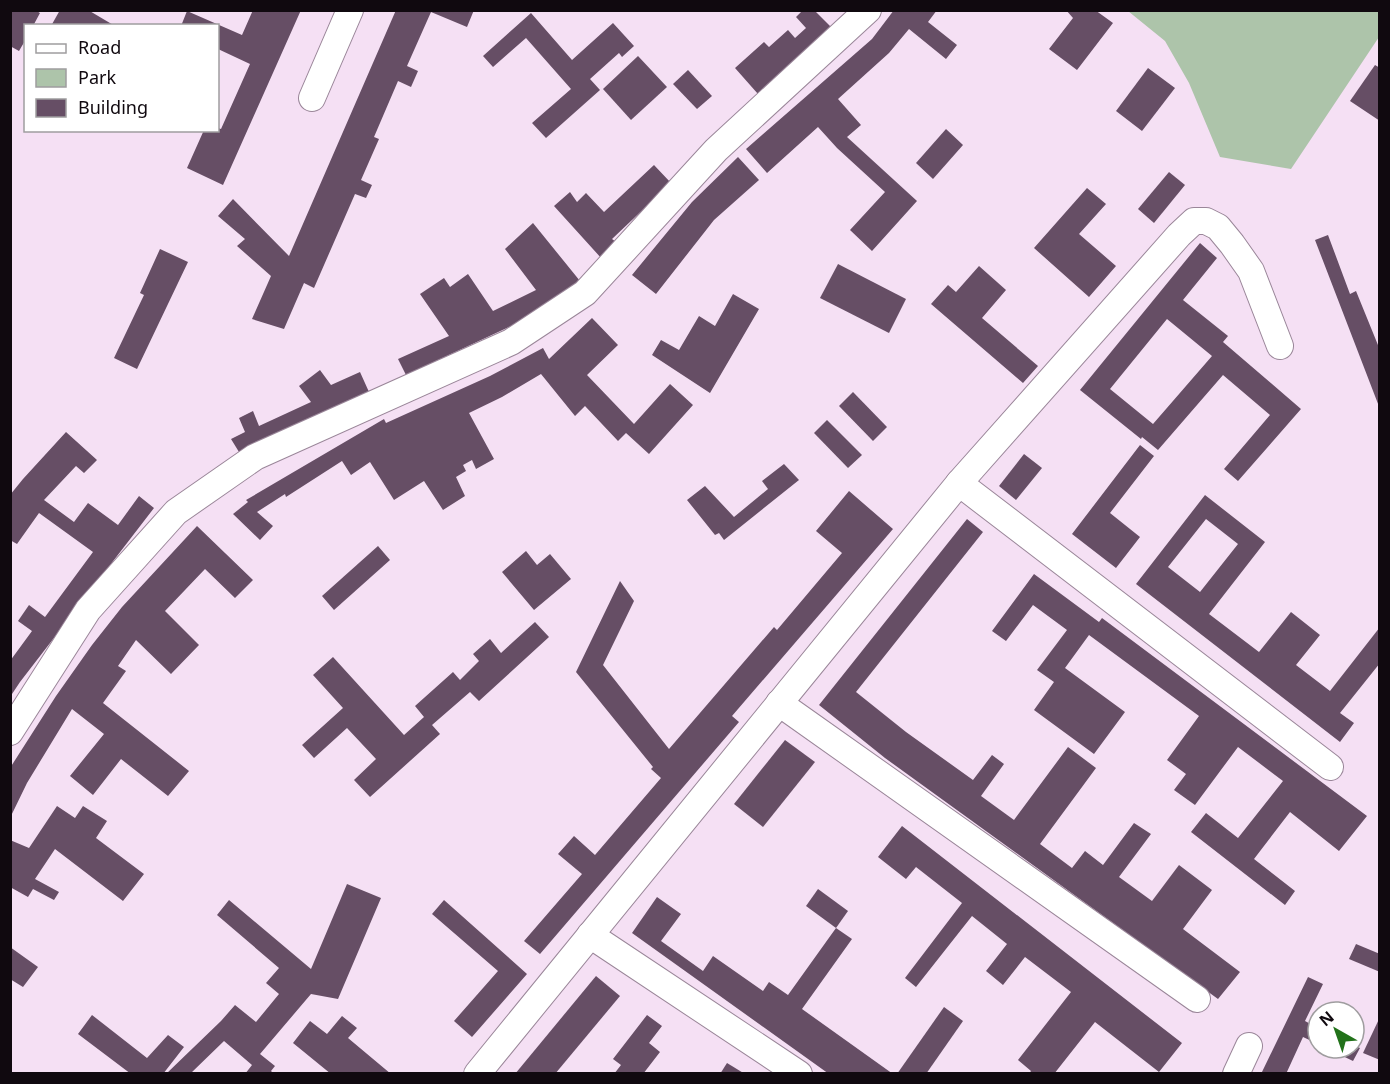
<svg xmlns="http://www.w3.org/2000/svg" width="1390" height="1084" font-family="'Noto Sans',sans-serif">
	<rect width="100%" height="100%" fill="#f5e0f4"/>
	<!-- green -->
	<path fill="#adc4aa" d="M1128,11H1379V37L1291,169L1220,157L1189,83L1165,41Z"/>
	<!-- building -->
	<g fill="#664e65" fill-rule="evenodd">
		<path d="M10,10H35L40,13L33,26H26V39L19,51L10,46Z"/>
		<path d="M60,10H88L115,26H51Z"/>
		<path d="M253,10H301L223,185L187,168L204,130H218V128L221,129L250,64L218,49V26H181L187,11L242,35Z"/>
		<path d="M396,10H474L467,27L431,12L407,66L418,71L411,87L398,81L374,137L379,139L361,180L372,185L366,198L355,194L314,288L304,283L284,329L252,319L271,276L237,246L245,239L218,216L233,199L289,256Z"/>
		<path d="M803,10H814L832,28L758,94L735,68L764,42L769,47L788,30L795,38L806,28L796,17Z"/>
		<path d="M894,10H937L928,22L957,45L946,59L909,29L889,53L838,99L861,125L847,137L917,201L872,251L850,230L885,192L837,148L818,127L767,173L746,149L872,39Z"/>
		<path d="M1066,10H1095L1113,23L1077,70L1049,49L1073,18Z"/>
		<path d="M531,13L572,60L613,23L634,46L622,57L619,53L590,79L600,90L546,138L532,123L571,89L526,38L493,67L483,56Z"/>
		<path d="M638,56L667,87L631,120L603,89Z"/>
		<path d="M1375,65L1380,68V121L1350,101Z"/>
		<path d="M1148,68L1175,88L1142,131L1116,111Z"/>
		<path d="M688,70L712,96L697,109L673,84Z"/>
		<path d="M946,129L963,145L933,179L916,163Z"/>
		<path d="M738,157L759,180L714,220L656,294L632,275L692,202Z"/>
		<path d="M654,165L671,183L612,239L616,242L602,259L554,206L570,192L577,202L586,193L604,212Z"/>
		<path d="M1169,172L1185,185L1154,223L1138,209Z"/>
		<path d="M1087,188L1106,204L1079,234L1116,266L1089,297L1034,248Z"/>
		<path d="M533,223L580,281L550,308L406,375L398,359L449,336L420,294L444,278L450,287L468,274L493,311L536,290L505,249Z"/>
		<path d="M1328,235L1350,294L1356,291L1380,350V409L1315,240Z"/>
		<path d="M1200,243L1217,258L1183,300L1228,336L1223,342L1301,409L1238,481L1224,469L1270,415L1223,375L1158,450L1142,437L1141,439L1080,390ZM1167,319L1212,356L1153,424L1110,389Z"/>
		<path d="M160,249L188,262L137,369L114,358L144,295L140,293Z"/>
		<path d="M838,264L906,299L889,333L820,298Z"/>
		<path d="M979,266L1006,290L982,318L1038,366L1023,383L931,304L948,285L956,292Z"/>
		<path d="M733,294L759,309L710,393L652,355L661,340L679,350L699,316L715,326Z"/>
		<path d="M592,318L618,345L587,375L634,424L670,384L693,405L649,454L626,433L618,441L585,406L575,416L541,374L502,397L469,413L494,459L476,469L472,460L463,465L466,471L456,477L465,496L443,510L424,481L394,500L370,462L351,475L342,461L286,497L285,494L257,512L273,526L260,540L233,514L248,502L246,500L384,419L386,423L490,376L543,348L549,359Z"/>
		<path d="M320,370L331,385L360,372L369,392L239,452L231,439L245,432L239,418L253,411L259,426L311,402L299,386Z"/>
		<path d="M853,392L887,427L873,441L839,406Z"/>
		<path d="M827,420L862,455L848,468L814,433Z"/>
		<path d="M66,432L97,460L84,473L76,466L44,500L74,522L88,503L118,525L139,496L154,508L20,682L10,697V661L32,631L18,621L29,605L45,617L93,552L39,513L17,544L10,540V495L23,479Z"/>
		<path d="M1140,445L1154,456L1110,513L1140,537L1116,568L1072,534Z"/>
		<path d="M1024,454L1042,468L1016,500L999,486Z"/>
		<path d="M784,464L799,480L724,540L719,533L715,535L687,500L705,486L734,517L768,489L762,481Z"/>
		<path d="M849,491L893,529L732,716L739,722L540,954L524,941L582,874L558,854L574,836L595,855L661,778L651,769L653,767L576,672L620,581L634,601L603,665L669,749L774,627L777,630L842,553L816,531Z"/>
		<path d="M1205,495L1265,542L1209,614L1259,652L1291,612L1320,635L1296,665L1330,691L1380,627V663L1340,713L1354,723L1340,742L1136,584ZM1206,519L1238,544L1200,592L1168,567Z"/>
		<path d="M967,519L983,532L856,692L906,732L973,780L992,755L1004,764L981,796L1014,820L1068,747L1096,768L1040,844L1072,868L1085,851L1103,865L1134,823L1151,834L1119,877L1152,901L1179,865L1212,890L1183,929L1240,972L1218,999L885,758L819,705Z"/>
		<path d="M197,526L253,580L235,598L205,569L165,611L199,645L171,674L136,640L118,666L126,671L103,703L189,771L168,796L121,759L93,795L70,776L104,734L72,709L27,783L10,818V768L56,696L92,645L122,607Z"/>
		<path d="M378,546L390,560L334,610L322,596Z"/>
		<path d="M526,551L537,565L550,554L571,579L534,610L502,572Z"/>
		<path d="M1034,574L1099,622L1102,618L1367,816L1339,851L1290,812L1254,859L1295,891L1285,905L1191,832L1206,813L1238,838L1283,781L1238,747L1195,805L1174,790L1186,774L1167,760L1199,716L1089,635L1065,668L1125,712L1094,754L1034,710L1054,682L1037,670L1067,630L1033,605L1006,641L992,631Z"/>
		<path d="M535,622L549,637L479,701L470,692L432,725L440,734L370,797L354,780L376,759L347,728L314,758L302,745L343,708L313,675L333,657L404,735L424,717L415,706L453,672L460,680L479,661L473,654L490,639L501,653Z"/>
		<path d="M785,740L815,762L763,827L734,804Z"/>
		<path d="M57,806L75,818L83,806L107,821L96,838L144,874L123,901L55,849L35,879L59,892L54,900L33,889L28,897L10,887V840L29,848Z"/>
		<path d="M902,826L1182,1043L1159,1072L1095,1022L1054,1074H1029L1031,1071L1018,1060L1071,992L1025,957L1003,985L986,971L1007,944L972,916L916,987L905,978L962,903L916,867L906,879L878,857Z"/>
		<path d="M347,884L381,898L338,999L311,994L260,1054L275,1066L271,1071L274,1074H245L252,1065L224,1041L190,1074H166L221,1021L235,1005L256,1022L279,994L266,983L279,968L217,915L229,900L311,969Z"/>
		<path d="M818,889L848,911L836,928L806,906Z"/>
		<path d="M657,897L681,914L661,941L703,971L713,956L763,991L769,982L788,995L836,928L852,939L802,1009L893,1074H829L632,933Z"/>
		<path d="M444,900L527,974L472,1037L454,1021L498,971L432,914Z"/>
		<path d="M1356,944L1380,954V972L1349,959Z"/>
		<path d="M10,947L38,967L23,987L10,979Z"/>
		<path d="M596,976L620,996L555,1074H515Z"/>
		<path d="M1308,977L1323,984L1305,1021L1318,1028V1044L1303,1037L1286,1074H1261Z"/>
		<path d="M944,1007L963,1021L926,1074H897Z"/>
		<path d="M92,1015L147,1058L168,1035L184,1047L163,1074H131L78,1034Z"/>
		<path d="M647,1015L662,1026L649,1043L660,1052L643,1074H614L621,1065L613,1059Z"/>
		<path d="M342,1016L357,1028L348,1038L391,1074H331L293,1043L310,1021L327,1034Z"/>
		<path d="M1380,1017V1060L1363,1053Z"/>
		<path d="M1354,1045L1360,1048L1353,1061L1326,1048H1354Z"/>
		<path d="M727,1063L745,1074H720Z"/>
	</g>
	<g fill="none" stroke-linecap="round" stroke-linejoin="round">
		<!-- minor casing -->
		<g stroke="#9a8699" stroke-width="28">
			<g id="minor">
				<path d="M312,98L350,10"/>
				<path d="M959,483L1179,235L1194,221H1206L1218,227L1232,244L1251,271L1280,346"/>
				<path d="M779,703L1197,999"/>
				<path d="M10,732L88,610L176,512L255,457L511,342L585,293L716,150L868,10"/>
				<path d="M590,935L799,1074"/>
				<path d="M477,1074L959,483L1330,767"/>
				<path d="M1236,1074L1249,1046"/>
			</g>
		</g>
		<!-- minor -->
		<use href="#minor" stroke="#fff" stroke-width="26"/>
	</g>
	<!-- border -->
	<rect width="1390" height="1084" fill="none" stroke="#10090f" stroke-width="24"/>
	<!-- legend -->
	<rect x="24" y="24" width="195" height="108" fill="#ffffff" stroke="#9f9d9f" stroke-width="1.5"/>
	<rect x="36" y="44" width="30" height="9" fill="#ffffff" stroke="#9f9d9f" stroke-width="1.5"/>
	<text x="78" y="54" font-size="18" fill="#10090f">Road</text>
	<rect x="36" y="69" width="30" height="18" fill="#adc4aa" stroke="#9f9d9f" stroke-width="1.5"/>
	<text x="78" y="84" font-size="18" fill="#10090f">Park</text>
	<rect x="36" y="99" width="30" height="18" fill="#664e65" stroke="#9f9d9f" stroke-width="1.5"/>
	<text x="78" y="114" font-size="18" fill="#10090f">Building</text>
	<!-- north arrow -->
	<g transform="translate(1336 1030) rotate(320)"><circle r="28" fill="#ffffff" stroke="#9f9d9f" stroke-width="1.5"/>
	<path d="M0-4.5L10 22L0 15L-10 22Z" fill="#22721a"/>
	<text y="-9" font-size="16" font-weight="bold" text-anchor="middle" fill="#10090f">N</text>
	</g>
</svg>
